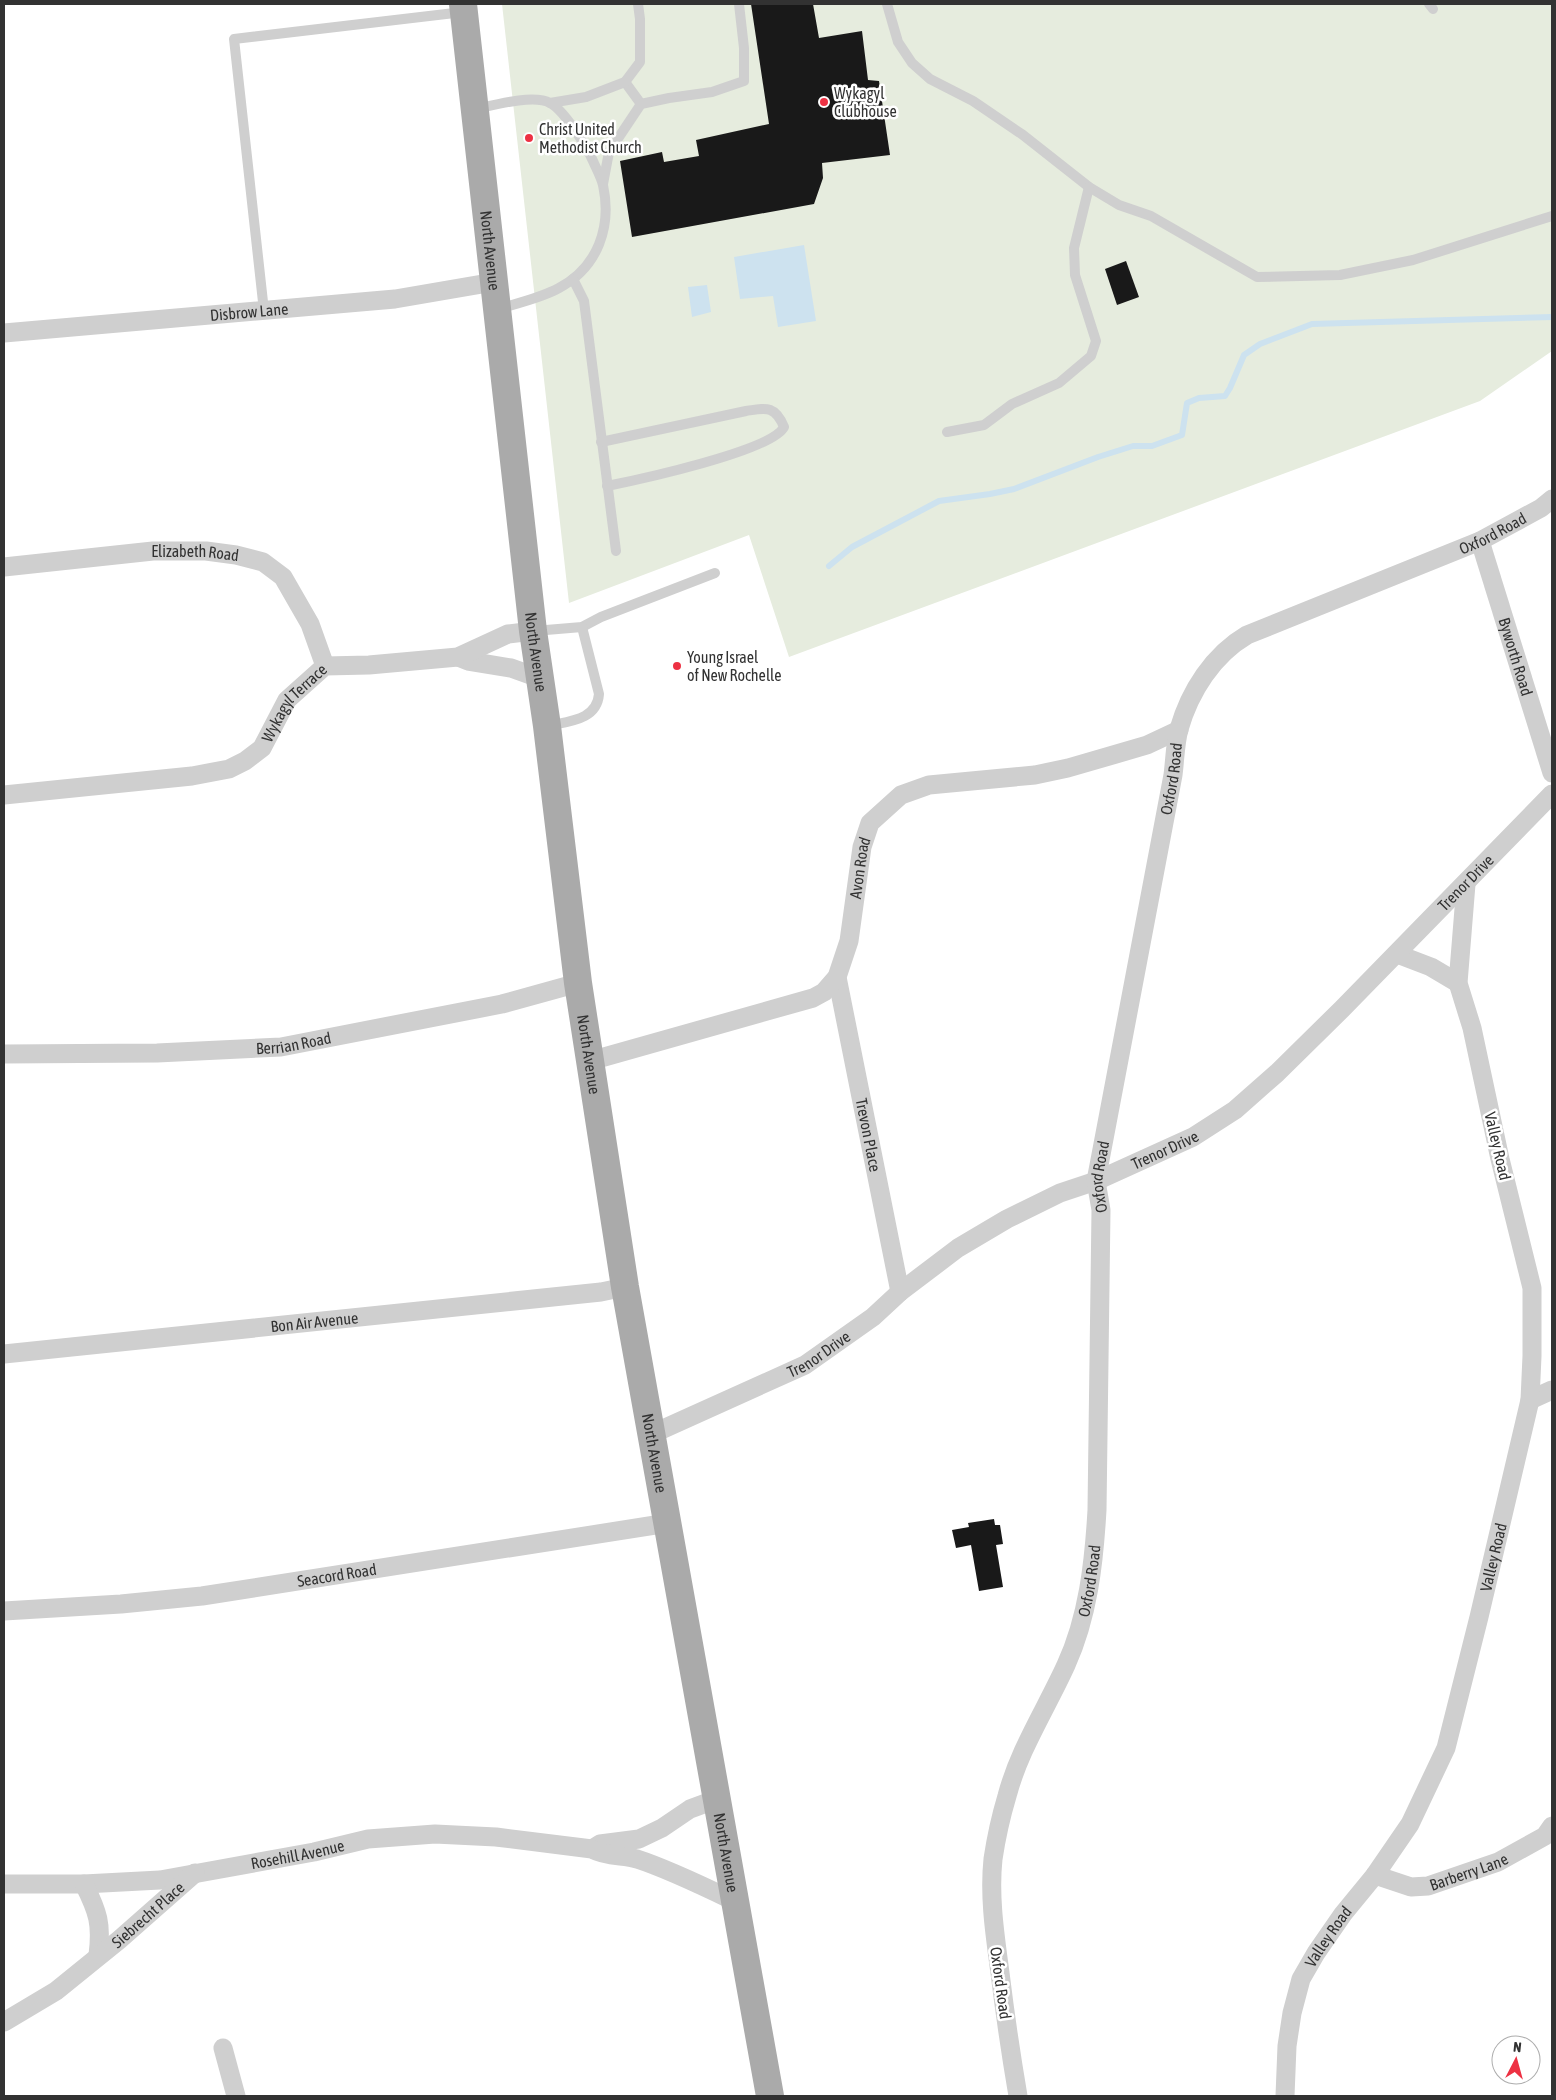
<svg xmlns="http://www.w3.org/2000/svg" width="1556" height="2100" font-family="'Asap Condensed',sans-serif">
	<rect width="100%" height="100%" fill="#fff"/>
	<!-- green -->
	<path fill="#e6ecde" d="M502,4H1552V351L1480,401L789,657L749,535L569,603Z"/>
	<!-- water -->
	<g fill="#cde2ef">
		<path d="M804,245L816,321L778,327L773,296L740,299L734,257Z"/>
		<path d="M707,285L711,312L692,317L688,287Z"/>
	</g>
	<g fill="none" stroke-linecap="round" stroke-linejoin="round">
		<!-- stream -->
		<path stroke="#cde2ef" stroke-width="6" d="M829,566L852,547L939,501L990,494L1014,489L1098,457L1133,446H1152L1182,435L1187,403L1199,398L1225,396L1230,388L1244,355L1260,344L1312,324L1552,317"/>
	</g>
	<!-- building -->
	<g fill="#191919">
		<path d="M751,4H813L819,38L862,31L868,80L879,81L890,155L822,163L823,178L814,204L632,237L620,161L662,152L664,162L699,156L696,140L769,124Z"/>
		<path d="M1126,261L1139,297L1117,305L1105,269Z"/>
		<path d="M994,1519L995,1525H1000L1003,1544L996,1545L1003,1587L979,1591L971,1545L956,1548L952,1530L969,1527L968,1523Z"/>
	</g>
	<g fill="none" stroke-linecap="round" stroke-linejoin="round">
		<!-- service -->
		<g stroke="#cfcfcf" stroke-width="10">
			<path d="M887,4L898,42L912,63L930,79L973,101L1023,135L1089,187L1119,205L1151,216L1257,277L1340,275L1413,260L1552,216"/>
			<path d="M1429,4L1433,9"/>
			<path d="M625,82L641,104"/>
			<path d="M550,103L586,97L625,82L640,62V19L638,4"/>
			<path d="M476,109C494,105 534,94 550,103C564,110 587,147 593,161C596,168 601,177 603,185C612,227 598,267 559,288C541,298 518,303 498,309"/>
			<path d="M603,184L609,152L641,104L669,98L712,92L744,81V48L739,4"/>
			<path d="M573,279L584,301L616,551"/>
			<path d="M264,311L234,39L463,12"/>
			<path d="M947,432L984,425L1012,404L1059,383L1091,356L1096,341L1075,275L1074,248L1089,187"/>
			<path d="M601,442L746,411C766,408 775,405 784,427C772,451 637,480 607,486"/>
			<path d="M534,631L582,627L601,617L715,573"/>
			<path d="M548,726C569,721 597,720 599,694L582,627"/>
		</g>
		<!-- minor -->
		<g stroke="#cfcfcf" stroke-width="19">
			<path id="s1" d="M4,333L395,299L494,282"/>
			<path id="s2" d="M1480,541L1552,773"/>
			<path id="s3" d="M4,567L153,551H206L236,555L263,562L283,577L310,624L325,666"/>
			<path d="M458,657L468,661L511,668L539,678"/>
			<path id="s4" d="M4,795L192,776L229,769L245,761L262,748L287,700L325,666L369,665L458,657L508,634L533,631"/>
			<path d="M1397,954L1431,967L1458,983"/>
			<path id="s5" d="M837,977L900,1292"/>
			<path id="s6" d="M4,1054L157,1053L281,1047L502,1004L578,983"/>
			<path id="s7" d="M590,1061L813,998L824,992L837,977L849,941L862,847L870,823L901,795L929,785L1035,775L1068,768L1147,745L1179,730"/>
			<path id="s8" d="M4,1354L601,1292L625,1287"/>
			<path d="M1530,1400L1552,1390"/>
			<path id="s9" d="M652,1434L805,1365L873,1317L900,1292L958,1248L1007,1219L1060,1193L1096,1181L1193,1137L1235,1110L1277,1073L1342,1009L1552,794"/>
			<path id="s10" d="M4,1611L121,1604L202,1596L668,1523"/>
			<path d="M592,1849L600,1844L639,1839L662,1828L690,1809L717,1799"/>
			<path id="s11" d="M1375,1875L1411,1887L1428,1886L1498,1862L1545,1836L1552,1826"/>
			<path id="s12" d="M4,1884H84L160,1880L314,1852L368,1839L435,1834L496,1837L592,1849C607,1857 622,1855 637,1859C668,1869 705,1887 734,1901"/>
			<path d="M84,1884C98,1912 102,1924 98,1955"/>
			<path id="s13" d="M4,2022L56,1991L119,1940L195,1873"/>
			<path d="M223,2048L236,2096"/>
			<path id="s14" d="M1018,2096C1011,2055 1005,2014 1000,1973C995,1935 989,1897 993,1859C996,1839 1001,1816 1007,1796C1019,1750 1046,1709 1066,1665C1088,1617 1094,1563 1097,1510L1101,1210L1096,1181L1173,775C1175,760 1175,744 1179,729C1190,691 1213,655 1247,635L1480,541L1541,508L1552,499"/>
			<path id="s15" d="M1285,2096L1287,2046L1292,2013L1301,1979L1316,1953L1343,1914L1375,1875L1410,1824L1446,1748L1479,1617L1530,1400L1532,1356V1288L1500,1159L1472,1028L1458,983L1466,884"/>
		</g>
		<!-- primary -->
		<path stroke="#aaa" stroke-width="28" id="s16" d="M463,4L533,631L547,726L578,983L625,1287L770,2096"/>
	</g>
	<!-- markers -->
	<g fill="#ed3143" stroke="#fff" stroke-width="2">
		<circle cx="824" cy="102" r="5"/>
		<circle cx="529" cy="138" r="5"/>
		<circle cx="677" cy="666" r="5"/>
	</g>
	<g text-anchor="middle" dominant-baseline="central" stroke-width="5" stroke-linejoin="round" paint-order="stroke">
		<!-- poi labels -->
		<g font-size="16" fill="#323232" stroke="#fff" text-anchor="start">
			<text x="834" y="93">Wykagyl<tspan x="834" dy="18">Clubhouse</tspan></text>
			<text x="539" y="129">Christ United<tspan x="539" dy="18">Methodist Church</tspan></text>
			<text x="687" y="657">Young Israel<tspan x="687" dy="18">of New Rochelle</tspan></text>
		</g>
		<!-- street labels -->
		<g font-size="16" fill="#323232" stroke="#fff">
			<text stroke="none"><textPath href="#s16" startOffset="248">North Avenue</textPath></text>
			<text stroke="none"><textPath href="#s1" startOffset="246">Disbrow Lane</textPath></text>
			<text stroke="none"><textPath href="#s14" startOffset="1780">Oxford Road</textPath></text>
			<text stroke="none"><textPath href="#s3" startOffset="192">Elizabeth Road</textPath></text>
			<text stroke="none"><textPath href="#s16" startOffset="652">North Avenue</textPath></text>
			<text stroke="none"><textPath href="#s2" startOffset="121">Byworth Road</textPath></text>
			<text stroke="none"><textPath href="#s4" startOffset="322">Wykagyl Terrace</textPath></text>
			<text stroke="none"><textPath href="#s14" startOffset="1345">Oxford Road</textPath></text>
			<text stroke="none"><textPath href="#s7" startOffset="376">Avon Road</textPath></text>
			<text stroke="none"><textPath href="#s9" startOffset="995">Trenor Drive</textPath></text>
			<text stroke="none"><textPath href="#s6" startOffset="290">Berrian Road</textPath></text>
			<text stroke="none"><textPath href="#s16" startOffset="1058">North Avenue</textPath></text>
			<text stroke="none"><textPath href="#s5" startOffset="161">Trevon Place</textPath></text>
			<text transform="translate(1498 1146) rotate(77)">Valley Road</text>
			<text stroke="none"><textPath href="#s9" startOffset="590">Trenor Drive</textPath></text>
			<text stroke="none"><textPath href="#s14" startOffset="940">Oxford Road</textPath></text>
			<text stroke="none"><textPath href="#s8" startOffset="312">Bon Air Avenue</textPath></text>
			<text stroke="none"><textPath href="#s9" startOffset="185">Trenor Drive</textPath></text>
			<text stroke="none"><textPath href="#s16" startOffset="1462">North Avenue</textPath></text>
			<text stroke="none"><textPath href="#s15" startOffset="589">Valley Road</textPath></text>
			<text stroke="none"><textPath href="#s10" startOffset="335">Seacord Road</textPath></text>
			<text stroke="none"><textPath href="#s14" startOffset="535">Oxford Road</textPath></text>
			<text stroke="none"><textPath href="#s16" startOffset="1868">North Avenue</textPath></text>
			<text stroke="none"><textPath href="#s12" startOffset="296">Rosehill Avenue</textPath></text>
			<text stroke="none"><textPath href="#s11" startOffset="98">Barberry Lane</textPath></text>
			<text stroke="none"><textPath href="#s13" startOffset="180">Siebrecht Place</textPath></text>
			<text stroke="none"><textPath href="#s15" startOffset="169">Valley Road</textPath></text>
			<text transform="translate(1001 1983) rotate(82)">Oxford Road</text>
		</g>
	</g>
	<!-- border -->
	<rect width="1556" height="2100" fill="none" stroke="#323232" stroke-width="10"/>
	<!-- north arrow -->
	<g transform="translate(1516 2060) rotate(6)"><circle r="24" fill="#ffffff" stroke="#adadad"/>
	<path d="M0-4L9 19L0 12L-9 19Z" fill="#ed3143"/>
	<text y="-8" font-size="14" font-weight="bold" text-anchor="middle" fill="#323232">N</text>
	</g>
</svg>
